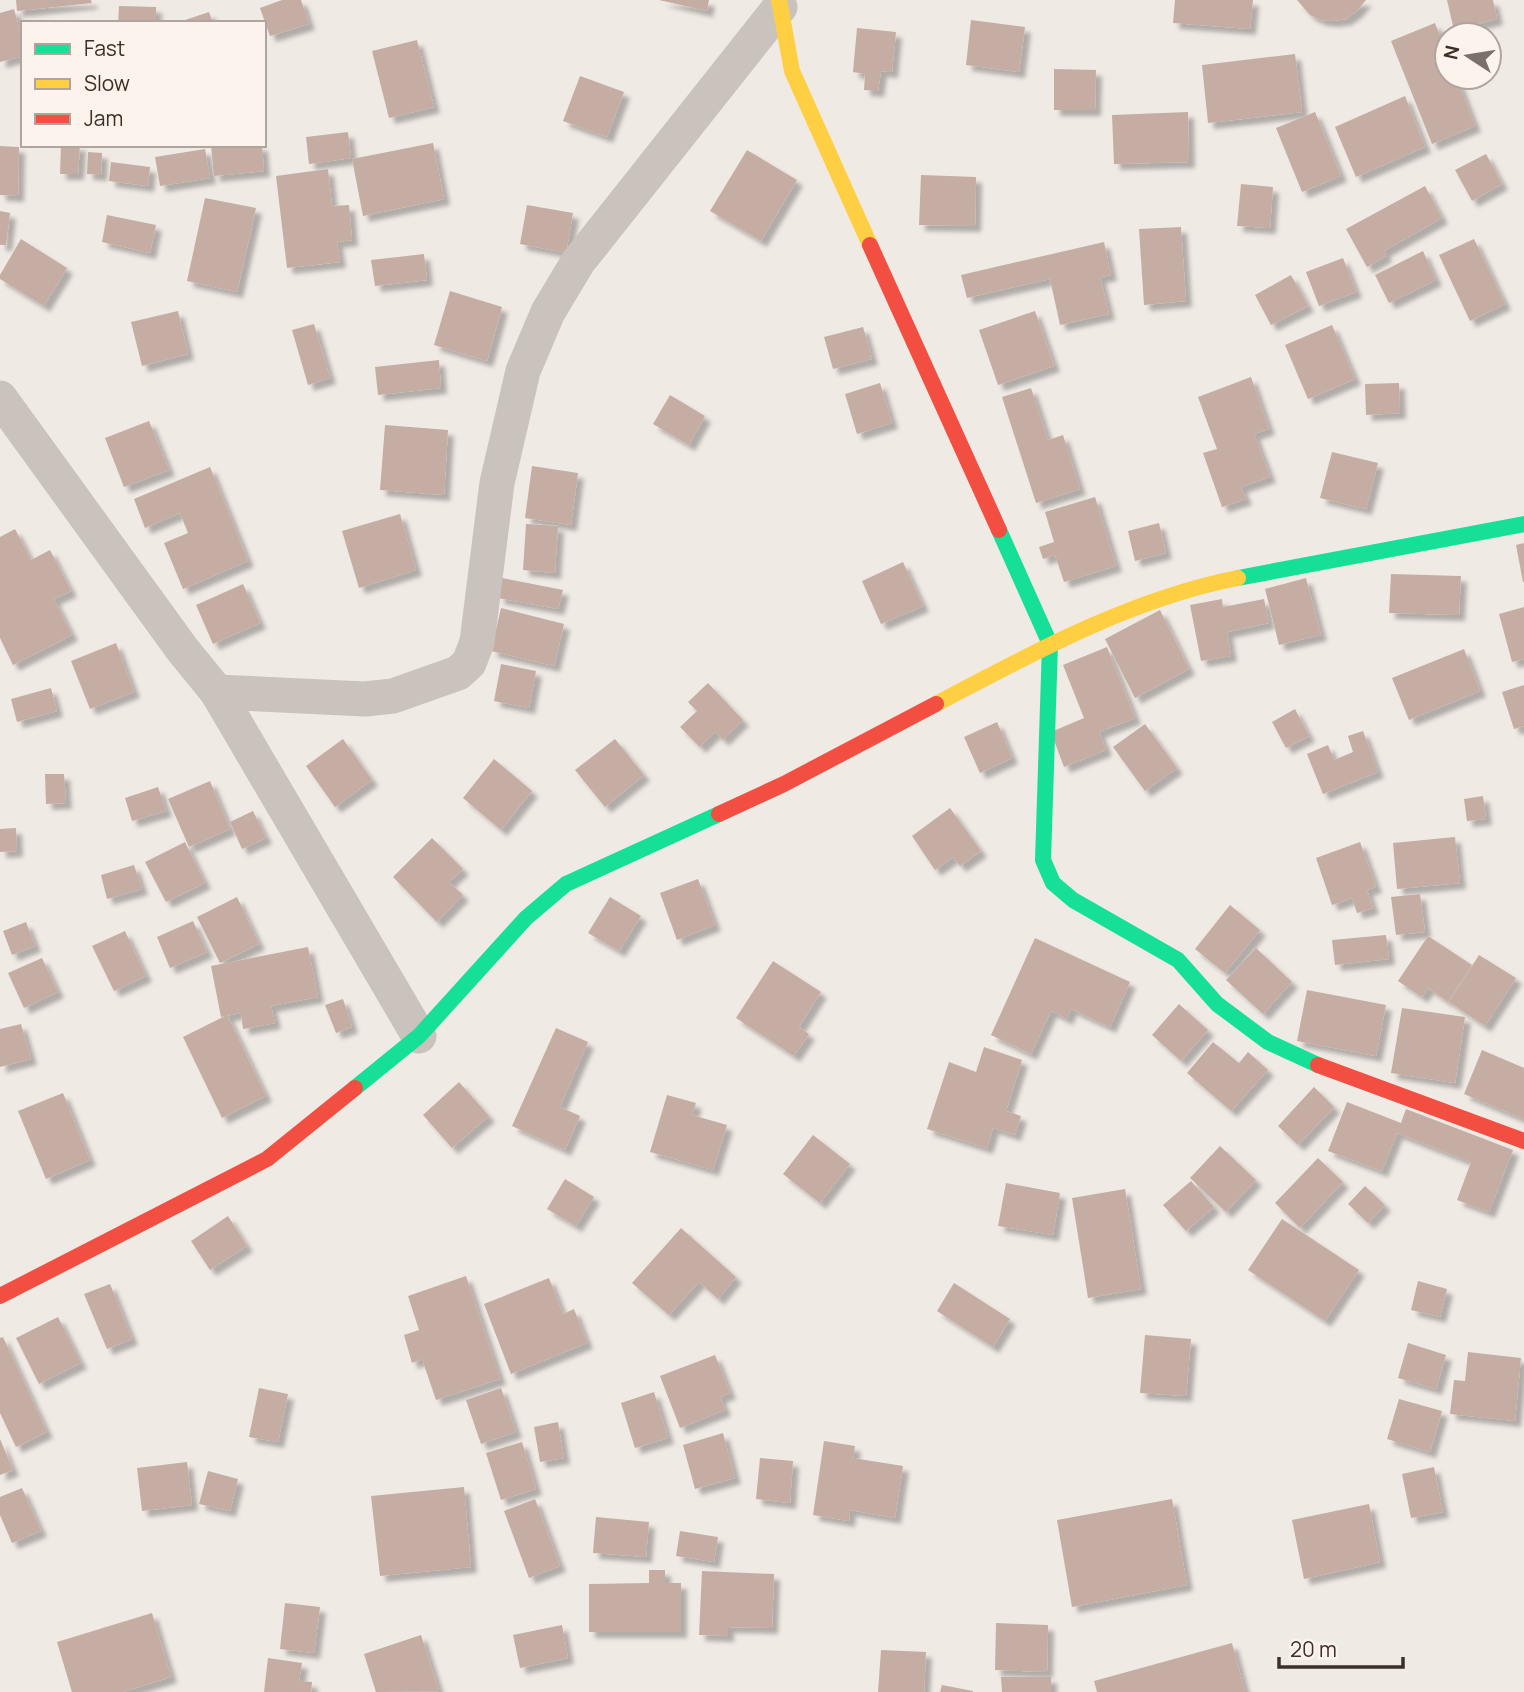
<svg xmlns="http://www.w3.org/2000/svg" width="1524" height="1692" font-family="Manrope,sans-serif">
	<defs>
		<filter id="shadow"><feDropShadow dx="6" dy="6" stdDeviation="2" flood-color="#0004"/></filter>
	</defs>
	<rect width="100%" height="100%" fill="#f0eae4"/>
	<!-- building -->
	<g fill="#c5ada4" filter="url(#shadow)">
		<path d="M16,0H91L92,3L17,11Z"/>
		<path d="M282,0H301L309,24L270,36L260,8Z"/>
		<path d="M659,0H709L707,11Z"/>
		<path d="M1175,0H1253L1250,29L1173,23Z"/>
		<path d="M1297,0H1366L1356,12L1346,19L1333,21L1321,20L1310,15Z"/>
		<path d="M1447,0H1493L1497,19L1454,30Z"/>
		<path d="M119,6L156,7V23H118Z"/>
		<path d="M14,9L23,42V56L0,62V13Z"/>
		<path d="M209,12L213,23H179V22Z"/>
		<path d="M971,20L1025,27L1019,72L966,65Z"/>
		<path d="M1435,23L1447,54V77H1456L1475,126L1432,144L1391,41Z"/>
		<path d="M857,28L896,32L892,72L881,71L878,91L864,90L865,74L853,72Z"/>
		<path d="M417,40L434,107L389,118L372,51Z"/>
		<path d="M1295,54L1302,112L1208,123L1202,65Z"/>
		<path d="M1054,69L1096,70L1095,110H1054Z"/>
		<path d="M580,76L624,92L607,137L563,121Z"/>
		<path d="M1405,96L1425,147L1356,177L1335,127Z"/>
		<path d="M1188,112L1189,162L1114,164L1112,115Z"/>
		<path d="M1315,112L1341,176L1302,192L1276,128Z"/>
		<path d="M348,132L351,158L309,164L306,137Z"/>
		<path d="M433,143L444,199L363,216L352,159Z"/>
		<path d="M61,145H80L78,174H60Z"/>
		<path d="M211,145H262L264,171L214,176Z"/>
		<path d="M0,146L19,147L18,196L0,195Z"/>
		<path d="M205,149L210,178L160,186L155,157Z"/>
		<path d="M747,150L797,180L761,241L710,211Z"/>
		<path d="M88,152L102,153L101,175L87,174Z"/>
		<path d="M1486,154L1502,184L1472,201L1455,170Z"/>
		<path d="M111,162L150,167L148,186L109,181Z"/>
		<path d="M328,169L332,206L349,205L352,240L337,242L340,262L287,268L276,176Z"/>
		<path d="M921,175L976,177L975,226L919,225Z"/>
		<path d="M1241,184L1273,187L1270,228L1237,226Z"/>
		<path d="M1425,186L1442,218L1384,251L1386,256L1367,267L1346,229Z"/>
		<path d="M205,198L256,208L237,292L187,281Z"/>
		<path d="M527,205L573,213L566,253L520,244Z"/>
		<path d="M0,211L10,213L6,245H0Z"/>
		<path d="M107,215L156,225L150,253L102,242Z"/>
		<path d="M1181,227L1186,301L1144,305L1139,229Z"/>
		<path d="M21,239L67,268L44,306L0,279V275Z"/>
		<path d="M1474,239L1505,304L1470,321L1439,255Z"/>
		<path d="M1104,242L1111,275L1100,277L1109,314L1060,325L1050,279L967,298L961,275Z"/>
		<path d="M1423,251L1436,280L1389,303L1375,275Z"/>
		<path d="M424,254L427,280L375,286L371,260Z"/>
		<path d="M1343,258L1356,292L1319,306L1306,272Z"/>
		<path d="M1291,275L1308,306L1271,325L1255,295Z"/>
		<path d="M450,291L502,307L487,361L434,345Z"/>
		<path d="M178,311L188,354L142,366L131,322Z"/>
		<path d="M1035,311L1054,366L998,385L979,330Z"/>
		<path d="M314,324L330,378L308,385L292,330Z"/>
		<path d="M1332,325L1355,379L1308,399L1285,345Z"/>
		<path d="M863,327L872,359L833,369L824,337Z"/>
		<path d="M439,360L441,388L378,395L375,367Z"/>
		<path d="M1251,377L1269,429L1254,434L1270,477L1241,487L1246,499L1222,507L1203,453L1217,449L1198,397Z"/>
		<path d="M880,383L892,423L857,434L845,394Z"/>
		<path d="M1399,383L1400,413L1366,415L1365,384Z"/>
		<path d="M1031,388L1048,440L1063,435L1080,489L1036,503L1002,397Z"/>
		<path d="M670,395L705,416L689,445L653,424Z"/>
		<path d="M149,421L169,470L124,487L105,438Z"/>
		<path d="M385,425L448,430L444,495L380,490Z"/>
		<path d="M1332,452L1378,463L1366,509L1320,498Z"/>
		<path d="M532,466L578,473L571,525L525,518Z"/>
		<path d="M210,467L248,561L183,589L164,543L188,533L180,513L145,528L134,499Z"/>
		<path d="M1095,497L1116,566L1064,582L1055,555L1043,559L1039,547L1054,542L1045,512Z"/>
		<path d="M400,514L416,570L359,588L342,531Z"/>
		<path d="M1159,523L1166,553L1135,561L1128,531Z"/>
		<path d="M526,524L558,526L555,573L523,570Z"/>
		<path d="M15,529L31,560L50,550L71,591L54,599L72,635L13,665L0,638V537Z"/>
		<path d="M1524,543V582H1523L1516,545Z"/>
		<path d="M903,562L923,606L881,624L862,581Z"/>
		<path d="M1391,574L1461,576L1459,615L1389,613Z"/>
		<path d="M502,578L563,590L558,609L498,598Z"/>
		<path d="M1306,578L1321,635L1279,645L1265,589Z"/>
		<path d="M243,584L260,623L213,644L196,605Z"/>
		<path d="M1222,599L1223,607L1264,599L1269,623L1227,632L1231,656L1201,661L1190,605Z"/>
		<path d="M1524,607V659L1512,662L1499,614Z"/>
		<path d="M501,608L564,624L554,666L491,651Z"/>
		<path d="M1160,610L1189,669L1135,698L1105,639Z"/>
		<path d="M116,643L134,692L90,709L71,661Z"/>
		<path d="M1107,647L1135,718L1099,732L1106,750L1064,767L1051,732L1084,718L1063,665Z"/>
		<path d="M1464,649L1480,691L1409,720L1392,678Z"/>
		<path d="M501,664L536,671L529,708L494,701Z"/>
		<path d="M708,683L743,720L723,740L715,732L700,747L680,727L697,711L688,702Z"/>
		<path d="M1524,685V726L1514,729L1502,692Z"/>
		<path d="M51,688L57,711L17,722L11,699Z"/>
		<path d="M1295,709L1309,736L1286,748L1272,722Z"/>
		<path d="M997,722L1012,758L980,773L964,737Z"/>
		<path d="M1145,724L1177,768L1145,791L1113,747Z"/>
		<path d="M1363,731L1378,772L1323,794L1307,754L1328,745L1334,760L1353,752L1348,736Z"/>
		<path d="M343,739L372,780L335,807L306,766Z"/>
		<path d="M615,739L644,775L605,807L575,770Z"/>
		<path d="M494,759L532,791L501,830L463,798Z"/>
		<path d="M45,774H64L66,803L46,804Z"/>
		<path d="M210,781L230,829L189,847L168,799Z"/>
		<path d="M158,787L166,811L132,821L125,798Z"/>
		<path d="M1483,796L1486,819L1467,821L1464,799Z"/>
		<path d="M950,808L981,851L960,866L953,857L935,870L912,836Z"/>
		<path d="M253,811L266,838L242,849L230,822Z"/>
		<path d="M16,828L17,851L0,852V829Z"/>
		<path d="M1455,837L1460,883L1397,889L1393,843Z"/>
		<path d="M432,838L463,869L449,882L463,895L437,922L393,877Z"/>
		<path d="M185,842L205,883L166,902L145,862Z"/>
		<path d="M1360,842L1376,887L1367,890L1373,908L1357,913L1352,898L1332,905L1316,858Z"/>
		<path d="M134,865L142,889L107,899L101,875Z"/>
		<path d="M698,879L715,925L677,940L660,893Z"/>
		<path d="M1420,894L1425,932L1396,935L1391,897Z"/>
		<path d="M237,897L259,944L220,963L197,917Z"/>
		<path d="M610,897L641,916L619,951L588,933Z"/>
		<path d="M1230,905L1260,930L1225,973L1195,949Z"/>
		<path d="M193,921L207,952L170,968L157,937Z"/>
		<path d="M26,922L35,946L12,955L3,931Z"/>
		<path d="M125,931L146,976L114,991L92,946Z"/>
		<path d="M1386,935L1389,959L1335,965L1332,940Z"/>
		<path d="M1428,936L1472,965L1448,1002L1428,988L1422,997L1398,981Z"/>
		<path d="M1035,938L1130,982L1110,1027L1071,1009L1067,1019L1051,1011L1031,1054L991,1035Z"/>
		<path d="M308,947L318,997L271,1006L275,1023L243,1029L241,1013L221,1017L211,966Z"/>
		<path d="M1256,948L1292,982L1263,1014L1226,980Z"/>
		<path d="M1479,955L1516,978L1485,1026L1449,1002Z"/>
		<path d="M42,958L58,992L24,1008L8,973Z"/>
		<path d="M773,961L821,992L799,1027L809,1034L794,1056L736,1018Z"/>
		<path d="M1307,990L1386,1005L1376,1056L1297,1041Z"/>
		<path d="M343,999L352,1027L336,1033L325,1005Z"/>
		<path d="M1179,1004L1208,1030L1181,1061L1152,1035Z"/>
		<path d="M1402,1008L1465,1017L1455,1083L1391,1073Z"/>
		<path d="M227,1015L266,1096L222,1118L183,1037Z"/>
		<path d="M21,1024L31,1059L0,1067V1029Z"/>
		<path d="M556,1028L588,1042L560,1107L580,1116L565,1150L512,1126Z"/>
		<path d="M1213,1042L1239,1063L1248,1052L1268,1070L1231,1111L1187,1073Z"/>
		<path d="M984,1047L1022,1060L1006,1111L1021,1116L1015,1135L993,1128L987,1148L927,1129L949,1062L976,1072Z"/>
		<path d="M1482,1050L1524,1068V1119L1464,1094Z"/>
		<path d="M459,1082L489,1116L452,1148L423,1115Z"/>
		<path d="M1314,1087L1334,1107L1298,1145L1278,1126Z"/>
		<path d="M63,1093L90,1160L46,1179L18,1111Z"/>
		<path d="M667,1095L696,1103L692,1115L727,1125L713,1170L650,1152Z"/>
		<path d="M1347,1102L1401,1123L1406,1109L1513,1150L1489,1212L1457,1200L1471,1162L1397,1133L1382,1171L1328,1151Z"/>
		<path d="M813,1135L850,1164L820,1203L783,1174Z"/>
		<path d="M1220,1146L1256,1180L1226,1212L1190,1178Z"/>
		<path d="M1318,1158L1343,1182L1300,1228L1275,1203Z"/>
		<path d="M565,1179L594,1197L576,1226L547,1209Z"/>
		<path d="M1191,1181L1214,1207L1186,1231L1163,1205Z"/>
		<path d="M1006,1183L1060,1193L1053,1235L998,1226Z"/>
		<path d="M1365,1186L1385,1205L1368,1223L1348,1204Z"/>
		<path d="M1125,1189L1141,1289L1088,1298L1072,1198Z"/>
		<path d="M228,1216L247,1246L210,1270L191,1241Z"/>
		<path d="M1282,1219L1359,1270L1325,1321L1248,1270Z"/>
		<path d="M681,1228L736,1277L718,1299L699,1282L669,1315L632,1283Z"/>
		<path d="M466,1276L500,1379L436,1400L422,1359L412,1363L404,1335L419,1330L408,1296Z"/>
		<path d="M549,1278L563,1314L574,1309L587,1343L511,1374L484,1304Z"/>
		<path d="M1418,1281L1447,1289L1440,1317L1411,1310Z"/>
		<path d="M954,1283L1010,1319L993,1347L937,1311Z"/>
		<path d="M110,1284L132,1339L107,1349L84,1294Z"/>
		<path d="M58,1317L81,1363L39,1384L16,1338Z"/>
		<path d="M1145,1335L1191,1339L1186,1396L1140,1393Z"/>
		<path d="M3,1337L47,1432L16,1447L0,1413V1338Z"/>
		<path d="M1408,1343L1446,1355L1436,1389L1398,1378Z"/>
		<path d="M1468,1352L1521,1358L1515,1421L1450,1414L1454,1380L1465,1381Z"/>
		<path d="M715,1355L730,1393L720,1397L725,1410L680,1428L660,1376Z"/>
		<path d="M259,1388L288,1394L278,1442L249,1437Z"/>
		<path d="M501,1388L516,1432L481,1444L466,1400Z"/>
		<path d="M654,1392L668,1438L635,1448L621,1403Z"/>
		<path d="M1399,1399L1442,1411L1430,1452L1387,1439Z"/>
		<path d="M558,1422L564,1458L540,1462L534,1427Z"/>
		<path d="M723,1433L735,1478L695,1489L683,1445Z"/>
		<path d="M0,1439L13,1470L0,1475Z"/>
		<path d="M824,1441L855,1446L853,1458L903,1466L895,1518L850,1510L849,1521L813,1515Z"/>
		<path d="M522,1442L536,1489L501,1500L486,1453Z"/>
		<path d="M760,1458L793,1461L790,1503L756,1499Z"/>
		<path d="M187,1462L192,1505L142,1511L137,1468Z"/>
		<path d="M1434,1467L1443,1512L1411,1518L1402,1474Z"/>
		<path d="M208,1471L238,1479L230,1511L199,1504Z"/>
		<path d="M464,1487L471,1567L380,1576L371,1496Z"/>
		<path d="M22,1488L41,1531L12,1543L0,1515V1497Z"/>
		<path d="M535,1499L560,1566L529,1578L504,1511Z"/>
		<path d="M1172,1499L1187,1585L1072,1607L1057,1520Z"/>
		<path d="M1369,1504L1380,1562L1304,1579L1292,1520Z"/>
		<path d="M596,1517L649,1522L646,1557L593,1553Z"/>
		<path d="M680,1531L718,1537L714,1562L676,1556Z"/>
		<path d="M649,1570H665V1583H681V1632H589V1584L649,1583Z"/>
		<path d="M702,1571L774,1574L772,1628L728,1627V1636L699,1635Z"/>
		<path d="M285,1603L320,1607L314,1653L280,1649Z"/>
		<path d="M152,1613L171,1677L123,1692H72L57,1642Z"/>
		<path d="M996,1623L1048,1625L1047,1672L995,1670Z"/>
		<path d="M562,1625L568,1658L520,1668L513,1635Z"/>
		<path d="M421,1635L439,1691L376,1692L364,1654Z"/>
		<path d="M1232,1643L1245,1692H1097L1094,1681Z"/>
		<path d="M881,1650L926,1652L924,1692H878Z"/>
		<path d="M268,1658L302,1663L299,1681L312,1682L311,1692H264Z"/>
		<path d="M1001,1677H1051V1692H1002Z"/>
		<path d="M942,1685L973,1691V1692H940Z"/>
	</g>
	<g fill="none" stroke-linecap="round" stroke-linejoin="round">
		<!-- street -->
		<g stroke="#cac2bc" stroke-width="35">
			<path d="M0,398L182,649L217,692L419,1036"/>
			<path d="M217,692L365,699L393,696L458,673L469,663L477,642L497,483L523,371L548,312L578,262L780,7"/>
		</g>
		<!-- fast -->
		<g stroke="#16e098" stroke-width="16">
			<path d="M999,530L1050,644L1043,860L1053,883L1073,900L1178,960L1217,1004L1268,1042L1318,1065"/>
			<path d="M1238,578L1524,524"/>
			<path d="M355,1088L419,1036L526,918L566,884L719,814"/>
		</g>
		<!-- slow -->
		<g stroke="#ffcf43" stroke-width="16">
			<path d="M779,0L792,71L870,245"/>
			<path d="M936,704C1030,654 1133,598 1238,578"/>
		</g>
		<!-- jam -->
		<g stroke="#f24e42" stroke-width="16">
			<path d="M870,245L999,530"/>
			<path d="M719,814L784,784L936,704"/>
			<path d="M1318,1065L1524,1141"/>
			<path d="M0,1296L267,1159L355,1088"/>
		</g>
	</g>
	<!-- legend -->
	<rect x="21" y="21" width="245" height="126" fill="#fcf4ec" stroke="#afa59e" stroke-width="2"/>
	<rect x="35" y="44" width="35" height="10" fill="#16e098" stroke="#afa59e" stroke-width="2"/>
	<text x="84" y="56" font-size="21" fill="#3c2f29">Fast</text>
	<rect x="35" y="79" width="35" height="10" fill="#ffcf43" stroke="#afa59e" stroke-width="2"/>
	<text x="84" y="91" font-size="21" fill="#3c2f29">Slow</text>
	<rect x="35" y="114" width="35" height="10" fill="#f24e42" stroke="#afa59e" stroke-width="2"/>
	<text x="84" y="126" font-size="21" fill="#3c2f29">Jam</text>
	<!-- north arrow -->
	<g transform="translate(1468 56) rotate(282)"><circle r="33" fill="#fcf4ec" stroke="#afa59e" stroke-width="2"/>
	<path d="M0-5L12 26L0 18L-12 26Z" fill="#7b706a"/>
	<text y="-10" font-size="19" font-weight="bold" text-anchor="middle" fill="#3c2f29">N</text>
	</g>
	<!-- scale -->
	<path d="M1279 1657v10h124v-10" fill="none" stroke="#3c2f29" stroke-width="3.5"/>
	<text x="1290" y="1657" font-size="21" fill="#3c2f29" stroke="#fcf4ec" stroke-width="5" paint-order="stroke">20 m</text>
</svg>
